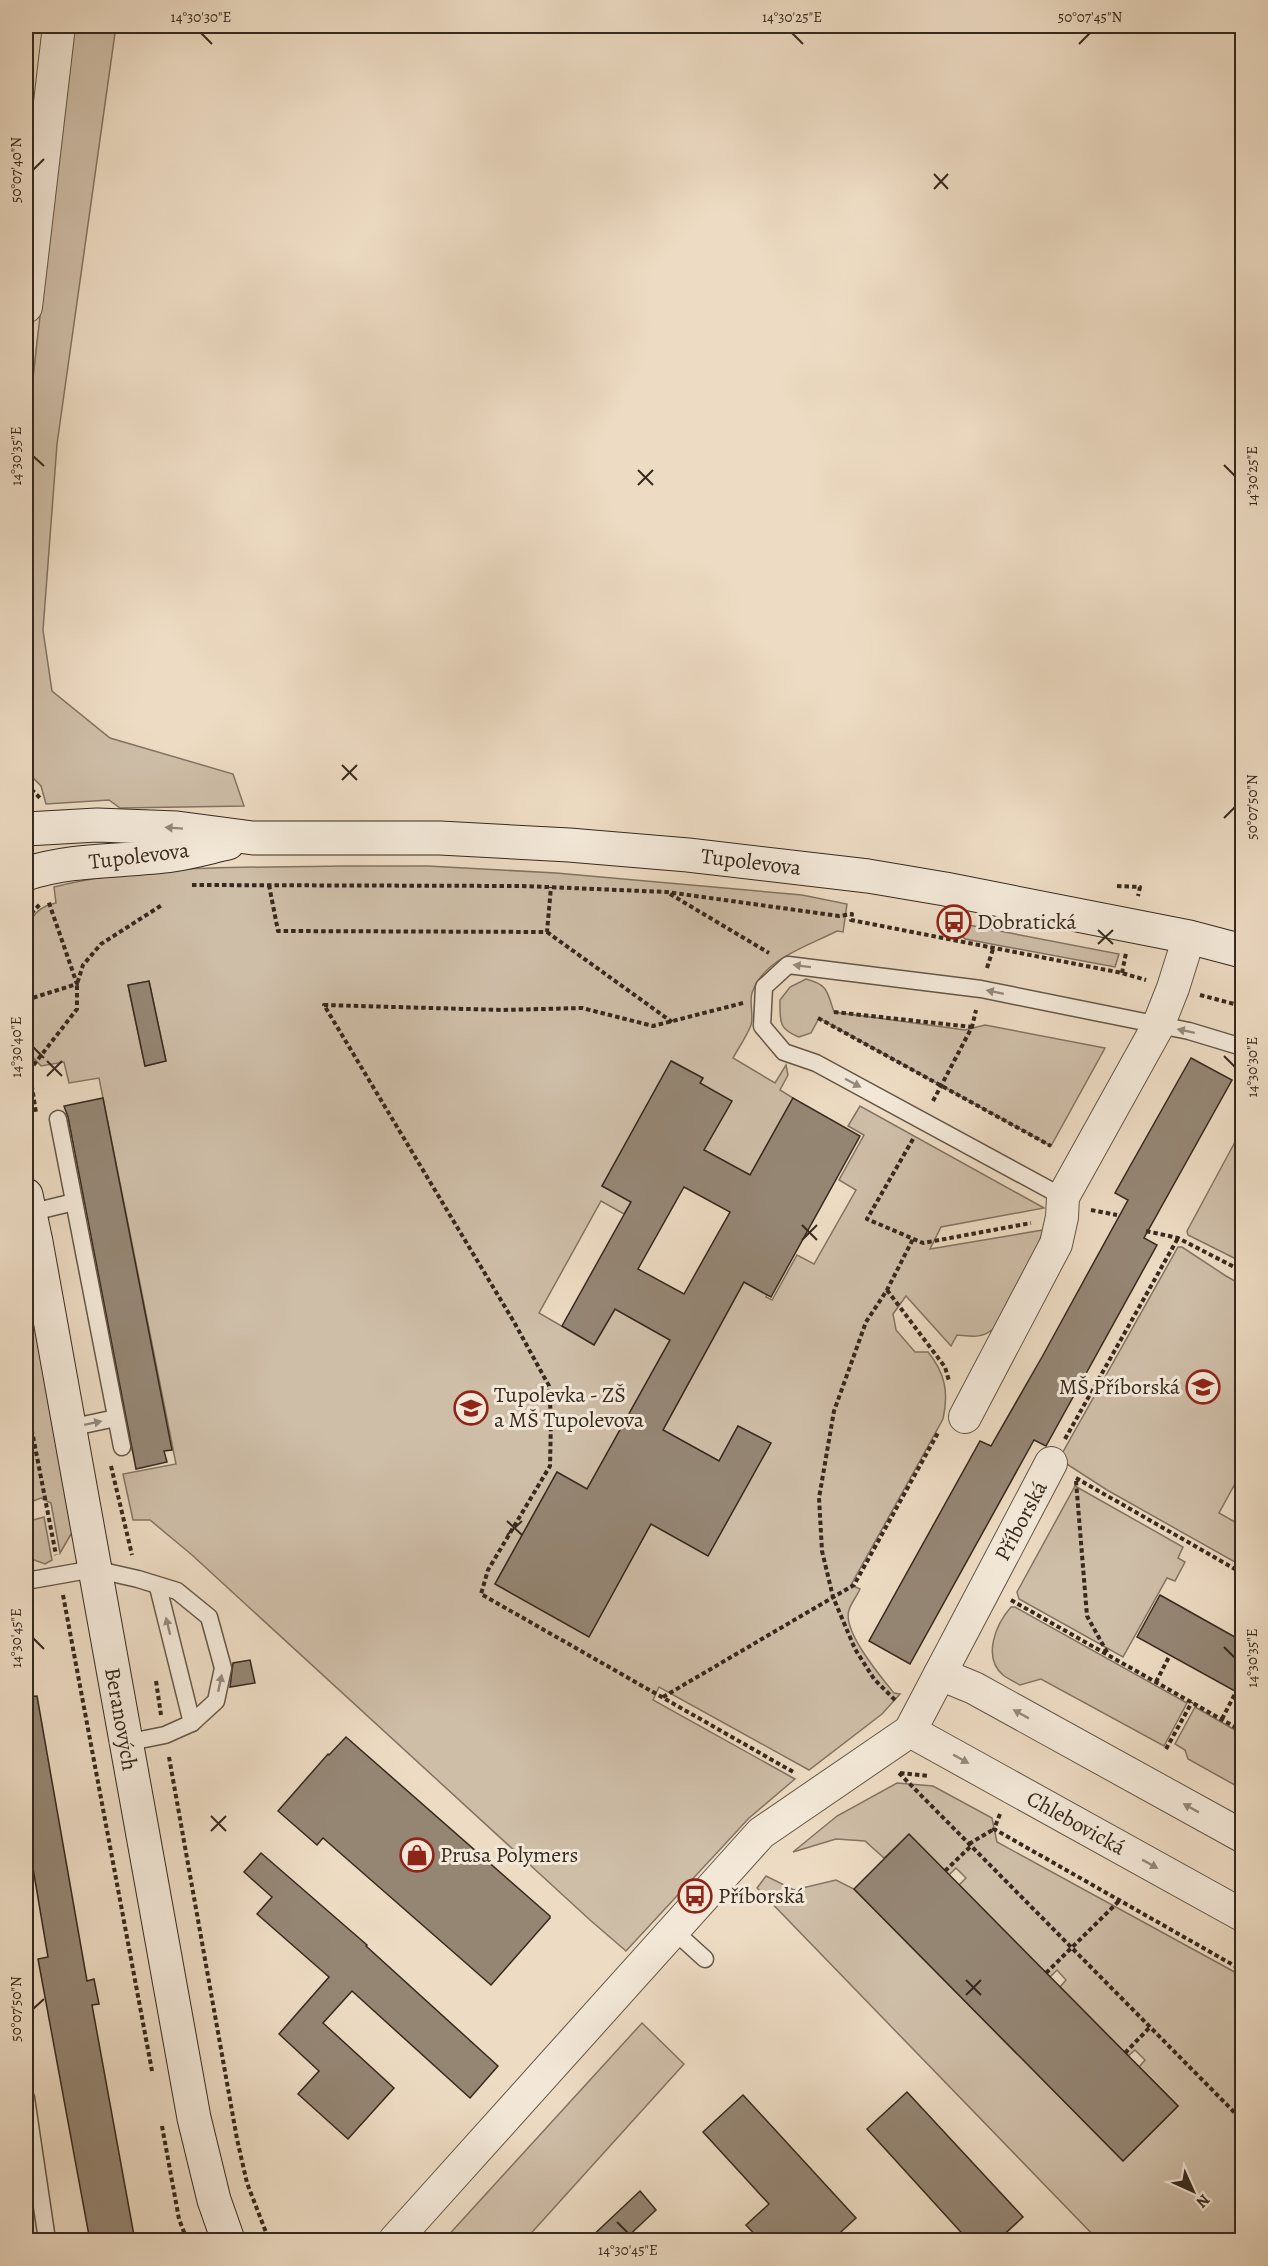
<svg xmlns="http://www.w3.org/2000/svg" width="1268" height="2266" font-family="Alegreya,serif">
	<rect width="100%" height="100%" fill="#eddbc3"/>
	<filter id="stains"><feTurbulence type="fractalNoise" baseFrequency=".00333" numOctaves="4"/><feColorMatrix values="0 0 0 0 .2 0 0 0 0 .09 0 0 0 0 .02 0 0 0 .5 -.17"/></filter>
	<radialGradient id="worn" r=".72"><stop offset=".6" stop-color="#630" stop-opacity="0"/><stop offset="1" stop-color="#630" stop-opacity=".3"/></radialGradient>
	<!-- green -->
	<g fill="#cebda7" stroke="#827362" stroke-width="1.5" fill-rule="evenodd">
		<path d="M73,26H116L57,444L43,630L52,691L110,738L233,774L244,806L120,808L109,800L46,804L41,786L26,771V439Z"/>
		<path d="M340,866H428L556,873L802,895L847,904L843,932L837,931C808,946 763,959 752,993C749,1003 754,1016 751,1025C747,1036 739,1047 733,1058L775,1083L786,1065L788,1075L780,1090L793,1098L750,1175L704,1150L700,1083L703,1078L672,1061L602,1186L631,1202L624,1214L601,1201L539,1313L594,1345L615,1309L670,1340L587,1489L557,1472L495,1584L589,1636L651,1524L695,1502L770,1443L738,1426L719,1461L663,1430L744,1282L767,1295L766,1297L772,1300L797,1255L814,1264L856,1190L839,1180L864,1135L848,1126L860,1106L1044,1208L941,1227L930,1249L1043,1230L1039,1242L993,1329C982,1339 970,1336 957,1335L951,1346L906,1296L893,1314L896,1330L915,1352H928C945,1373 949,1392 943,1419L851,1585L860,1589C857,1596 851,1603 849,1610C842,1631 881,1677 894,1693L900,1694L882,1714L809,1770L659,1687L653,1700L795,1779L749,1818L626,1951L590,1920L192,1555L150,1520H133L123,1474L176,1464L99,1078L69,1083L64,1062L41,1066L31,1055L26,1008V927C34,913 41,906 56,903L54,887C146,864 245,868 340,866ZM149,981L166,1061L145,1066L128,985Z"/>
		<path d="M958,923L1119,954L1115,967L965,939L957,930Z"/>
		<path d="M806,979C829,985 827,992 834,1012L965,1030L985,1025L1105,1048L1051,1146L819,1018L811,1033L799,1037C778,1029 780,1021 780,1000L790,987Z"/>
		<path d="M1242,1129V1262L1188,1235L1187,1231Z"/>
		<path d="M1178,1247H1182L1226,1276L1242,1285V1471L1219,1513L1242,1526V1566L1107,1490L1059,1459Z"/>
		<path d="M26,1259L74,1529L60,1553L51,1503L41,1498L26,1504Z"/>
		<path d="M1075,1486L1183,1547L1178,1558L1185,1562L1175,1581L1167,1578L1123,1657L1019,1599L1017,1592Z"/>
		<path d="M44,1517L52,1560L45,1564L26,1557V1522Z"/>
		<path d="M1011,1607H1015L1187,1703L1164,1746L1041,1679L1020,1685C1015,1682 1008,1679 1003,1675C982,1657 996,1624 1011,1607Z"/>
		<path d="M1195,1707L1242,1734V1789L1188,1759L1185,1750L1175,1744Z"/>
		<path d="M897,1783L933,1786L992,1818L997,1842L1242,1976V2240H1098L757,1888L766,1876L794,1890L836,1880L854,1889L1123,2161L1178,2106L1139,2067L1145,2060L1135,2050L1128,2056L1060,1987L1066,1980L1057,1970L1050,1977L959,1885L966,1878L956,1868L949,1875L909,1835L884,1858L865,1841L836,1839L793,1852L837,1816Z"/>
		<path d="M642,2023L684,2064L525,2240H444Z"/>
	</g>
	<!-- building -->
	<g fill="#958674" stroke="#36291e" stroke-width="1.5" fill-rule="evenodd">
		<path d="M149,981L166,1061L145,1066L128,985Z"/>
		<path d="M1191,1058L1232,1080L1144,1238L1157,1245L1046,1446L1034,1440L910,1664L869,1641L980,1441L991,1446L1042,1357L1128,1200L1115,1193Z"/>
		<path d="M671,1061L703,1078L700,1083L732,1101L704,1150L750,1175L793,1098L860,1136L771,1297L744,1282L663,1430L719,1461L738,1426L771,1443L708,1556L651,1524L589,1637L495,1584L557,1472L587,1489L670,1340L615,1309L594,1345L562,1326L631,1202L602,1186ZM684,1187L730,1212L684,1294L638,1269Z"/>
		<path d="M103,1098L172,1450L164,1451L167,1462L136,1469L68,1117L64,1106Z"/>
		<path d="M1160,1595L1242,1641V1695L1137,1637Z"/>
		<path d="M250,1660L255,1683L230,1687L233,1663Z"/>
		<path d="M37,1696L87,1981L94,1979L99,2004L92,2005L135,2241H90L38,1959L48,1957L26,1827V1697Z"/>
		<path d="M346,1737L550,1916V1918L491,1985L323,1838L317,1845L278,1811L328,1754L329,1755Z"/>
		<path d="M909,1834L1178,2106L1123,2161L854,1889Z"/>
		<path d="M261,1853L367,1945L366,1946L498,2066L470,2098L352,1991L323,2023L394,2088L348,2139L298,2094L319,2071L279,2034L329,1977L257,1914L272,1897L244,1872Z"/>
		<path d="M907,2092L1023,2217L997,2241H969L867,2129Z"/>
		<path d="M743,2095L856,2218L831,2241H761L746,2225L769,2204L703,2132Z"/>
		<path d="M640,2191L656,2210L623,2241H587Z"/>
	</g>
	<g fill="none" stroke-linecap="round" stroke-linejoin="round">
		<!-- lane casing -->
		<g stroke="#645647" stroke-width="19">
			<g id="lane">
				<path d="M58,1119L122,1447"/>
				<path d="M1063,1197L816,1063L784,1052L762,1026L764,987L788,965L981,989L1189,1031L1242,1047"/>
				<path d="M29,1213L74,1202"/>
				<path d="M69,1428L116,1418"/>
				<path d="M26,1581L94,1569L138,1579L177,1591L209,1617L223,1668L216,1701L192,1723L165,1735L125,1743"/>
				<path d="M158,1587L192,1723"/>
				<path d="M673,1930L705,1959"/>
				<path d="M26,2098L47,2240"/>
			</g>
		</g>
		<!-- street casing -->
		<g stroke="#645647" stroke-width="34">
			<g id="street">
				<path d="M26,307L59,26"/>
				<path d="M965,1417L1056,1244L1062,1217L1063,1197L1158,1026L1173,988L1189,937"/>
				<path d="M940,1674L974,1688L1242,1836"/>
				<path d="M910,1731L1242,1915"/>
				<path d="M395,2240L761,1833L910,1731L1051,1463"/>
			</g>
		</g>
		<!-- secondary casing -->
		<g stroke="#36291e" stroke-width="35">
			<g id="secondary">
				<path d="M26,829L97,825L177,828L253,838H440L569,845L688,855L868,876L945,889L1189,937L1242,951"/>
				<path d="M26,874C74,858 124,862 173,855C192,852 210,847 228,843"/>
				<path d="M26,1195L36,1242L194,2118L214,2200L228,2240"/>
			</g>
		</g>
		<!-- path -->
		<g stroke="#36291e" stroke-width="4" stroke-dasharray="4.5 3" stroke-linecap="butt">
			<path d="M26,784L40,798"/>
			<path d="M192,885L522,886L667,892L839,916L852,914L851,920L1122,973L1146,980"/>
			<path d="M269,885L278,931L547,932L551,887"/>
			<path d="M1117,886L1140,887L1138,896"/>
			<path d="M670,894L769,953"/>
			<path d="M26,919L41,903"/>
			<path d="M547,932L672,1022"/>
			<path d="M987,968L993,949"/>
			<path d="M1122,973L1126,953"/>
			<path d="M1200,995L1242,1006"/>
			<path d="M26,1000L77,984L48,900"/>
			<path d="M743,1003L653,1026L582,1008L502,1010L324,1005L514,1322L549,1386L551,1419L550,1466L488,1570L481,1594L795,1773"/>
			<path d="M834,1012L972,1027"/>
			<path d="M818,1018L1051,1146"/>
			<path d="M26,1048L36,1113"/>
			<path d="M29,1071L77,1009V984L83,965L101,944L162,905"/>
			<path d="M933,1101L972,1027L976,1010"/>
			<path d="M913,1139L867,1219L923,1243L1031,1223"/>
			<path d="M1091,1210L1117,1215"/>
			<path d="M1146,1231L1178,1238L1242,1271"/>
			<path d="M887,1290L945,1367L949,1381"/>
			<path d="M26,1400L56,1555"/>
			<path d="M1065,1439L1178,1238"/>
			<path d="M111,1466L132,1555"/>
			<path d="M1076,1478L1242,1573"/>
			<path d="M1076,1481L1087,1616L1108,1654"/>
			<path d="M63,1595L152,2071"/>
			<path d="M1011,1600L1242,1731"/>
			<path d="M156,1681L161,1715"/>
			<path d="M1156,1682L1170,1655"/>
			<path d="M663,1697L854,1585L939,1431"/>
			<path d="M895,1700L874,1679L855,1649L833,1597L822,1551L819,1498L834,1411L866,1322L887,1290L913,1239"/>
			<path d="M1222,1719L1236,1692"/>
			<path d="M1166,1749L1192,1702"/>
			<path d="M169,1757L237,2139L247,2183L269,2240"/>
			<path d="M899,1773L1242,2120"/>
			<path d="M900,1773L929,1776"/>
			<path d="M1000,1814L994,1829L1242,1970"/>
			<path d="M969,1844L994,1829"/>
			<path d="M945,1871L971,1846"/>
			<path d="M1046,1973L1119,1901"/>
			<path d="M1125,2053L1150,2027"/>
			<path d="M162,2126L179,2219L187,2240"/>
		</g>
		<!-- lane -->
		<use href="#lane" stroke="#f3e8d8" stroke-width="16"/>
		<!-- street -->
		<use href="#street" stroke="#f3e8d8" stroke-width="32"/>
		<!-- secondary -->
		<use href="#secondary" stroke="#f3e8d8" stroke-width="33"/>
	</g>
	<!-- one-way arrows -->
	<defs><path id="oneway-solid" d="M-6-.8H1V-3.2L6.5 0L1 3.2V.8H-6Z" transform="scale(1.5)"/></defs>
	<g fill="#94887b">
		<use href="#oneway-solid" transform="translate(174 828) rotate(-176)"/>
		<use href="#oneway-solid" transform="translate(802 966) rotate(-173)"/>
		<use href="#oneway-solid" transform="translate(995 992) rotate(-168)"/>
		<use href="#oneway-solid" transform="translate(1186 1031) rotate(-168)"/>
		<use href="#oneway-solid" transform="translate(853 1083) rotate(28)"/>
		<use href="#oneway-solid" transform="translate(93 1423) rotate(-12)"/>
		<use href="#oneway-solid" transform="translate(168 1626) rotate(-104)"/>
		<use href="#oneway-solid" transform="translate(220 1683) rotate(-78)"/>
		<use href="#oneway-solid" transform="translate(1021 1714) rotate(-151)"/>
		<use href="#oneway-solid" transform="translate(961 1759) rotate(29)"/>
		<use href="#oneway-solid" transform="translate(1191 1808) rotate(-151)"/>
		<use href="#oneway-solid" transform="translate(1150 1864) rotate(29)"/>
	</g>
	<!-- ticks -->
	<path fill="none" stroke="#36291e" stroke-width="2" d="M201,33L212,44M792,33L803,44M1079,44L1090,33M33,170L44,159M934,174L948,189M934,189L948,174M33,456L44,466M1224,465L1235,476M638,470L653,485M638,485L653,470M342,765L357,780M342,780L357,765M1224,818L1235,807M1098,930L1113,944M1098,944L1113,930M33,1047L44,1058M1224,1056L1235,1067M47,1061L62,1076M47,1076L62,1061M802,1225L817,1240M802,1240L817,1225M507,1521L522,1535M507,1535L522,1521M33,1638L44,1649M1224,1647L1235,1658M211,1816L226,1831M211,1831L226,1816M966,1980L981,1995M966,1995L981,1980M33,2009L44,1999M617,2222L628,2233"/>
	<!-- icons -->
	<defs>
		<g id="bus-ring" transform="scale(1.725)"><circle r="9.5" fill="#f3e8d8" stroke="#8f2418" stroke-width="1.5"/><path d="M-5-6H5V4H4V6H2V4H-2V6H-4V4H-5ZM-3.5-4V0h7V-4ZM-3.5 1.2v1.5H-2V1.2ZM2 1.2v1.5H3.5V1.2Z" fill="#8f2418"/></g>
		<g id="school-ring" transform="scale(1.725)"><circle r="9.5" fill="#f3e8d8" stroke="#8f2418" stroke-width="1.5"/><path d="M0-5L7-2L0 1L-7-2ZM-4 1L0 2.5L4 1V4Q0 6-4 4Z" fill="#8f2418"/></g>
		<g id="shop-ring" transform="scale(1.725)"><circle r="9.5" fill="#f3e8d8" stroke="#8f2418" stroke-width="1.5"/><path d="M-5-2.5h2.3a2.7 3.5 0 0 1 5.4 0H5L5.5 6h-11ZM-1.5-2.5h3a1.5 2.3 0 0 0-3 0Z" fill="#8f2418"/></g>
	</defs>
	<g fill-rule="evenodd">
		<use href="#bus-ring" x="954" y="922"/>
		<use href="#school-ring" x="1203" y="1387"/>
		<use href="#school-ring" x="471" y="1408"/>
		<use href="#shop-ring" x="417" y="1855"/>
		<use href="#bus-ring" x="695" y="1896"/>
	</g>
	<g text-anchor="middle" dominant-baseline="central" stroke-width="6" stroke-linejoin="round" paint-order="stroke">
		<!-- street labels -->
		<g font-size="22" fill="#36291e" stroke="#f3e8d8">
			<text transform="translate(139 856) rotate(-7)">Tupolevova</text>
			<text transform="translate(751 862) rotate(7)">Tupolevova</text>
			<text transform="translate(1021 1521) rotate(-62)">Příborská</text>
			<text transform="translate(121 1719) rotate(80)">Beranových</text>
			<text transform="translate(1076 1823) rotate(29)">Chlebovická</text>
		</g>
		<!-- poi labels -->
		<g font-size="22" fill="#36291e" stroke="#f3e8d8" text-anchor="start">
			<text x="977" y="922">Dobratická</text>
			<text x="1180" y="1387" text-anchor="end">MŠ Příborská</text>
			<text x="494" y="1395">Tupolevka - ZŠ<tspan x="494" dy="25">a MŠ Tupolevova</tspan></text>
			<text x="440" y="1855">Prusa Polymers</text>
			<text x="718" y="1896">Příborská</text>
		</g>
	</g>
	<!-- margin -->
	<rect width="1268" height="2266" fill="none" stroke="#eddbc3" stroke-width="66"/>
	<!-- north arrow -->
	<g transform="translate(1193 2191) rotate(135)" stroke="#f3e8d8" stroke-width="4.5" paint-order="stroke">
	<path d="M0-4.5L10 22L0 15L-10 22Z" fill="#36291e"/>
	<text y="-9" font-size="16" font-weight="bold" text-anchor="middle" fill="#36291e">N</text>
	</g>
	<rect x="33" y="33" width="1202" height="2200" fill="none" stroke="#36291e" stroke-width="2"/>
	<g font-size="15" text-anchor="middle" fill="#36291e">
		<text x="201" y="22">14°30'30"E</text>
		<text x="792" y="22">14°30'25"E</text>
		<text x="1090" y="22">50°07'45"N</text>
		<text transform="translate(16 170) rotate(-90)" y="5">50°07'40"N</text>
		<text transform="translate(16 456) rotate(-90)" y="5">14°30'35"E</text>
		<text transform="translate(1252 476) rotate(-90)" y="5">14°30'25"E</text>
		<text transform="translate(1252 807) rotate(-90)" y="5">50°07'50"N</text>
		<text transform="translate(16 1047) rotate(-90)" y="5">14°30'40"E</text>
		<text transform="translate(1252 1067) rotate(-90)" y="5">14°30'30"E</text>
		<text transform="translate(16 1638) rotate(-90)" y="5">14°30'45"E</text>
		<text transform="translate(1252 1658) rotate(-90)" y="5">14°30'35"E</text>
		<text transform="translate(16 2009) rotate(-90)" y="5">50°07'50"N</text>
		<text x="628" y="2255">14°30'45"E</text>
	</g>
	<rect width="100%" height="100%" filter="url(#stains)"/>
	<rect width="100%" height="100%" fill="url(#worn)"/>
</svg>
